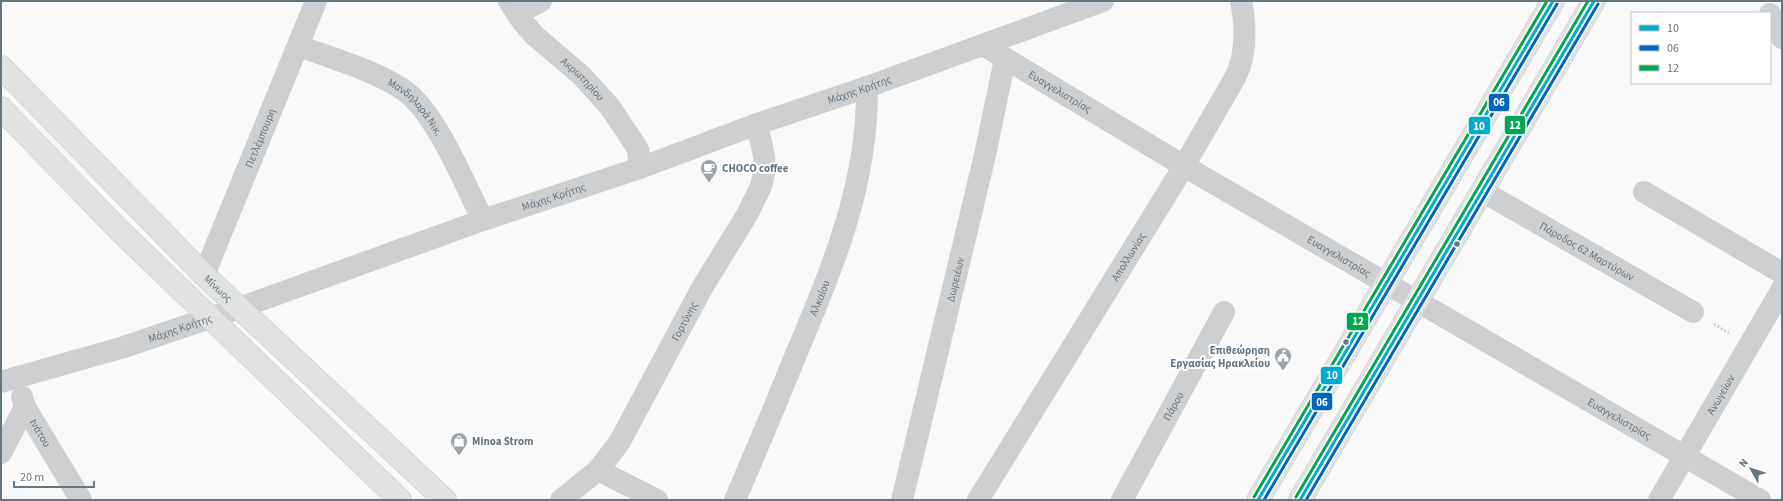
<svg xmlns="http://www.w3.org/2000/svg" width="1783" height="501" font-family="'Source Sans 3',sans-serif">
	<rect width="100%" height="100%" fill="#f9f9f9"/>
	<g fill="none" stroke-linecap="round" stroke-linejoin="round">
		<!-- major casing -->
		<g stroke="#d5d6d7" stroke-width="24">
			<g id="major">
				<path id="s14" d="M1,67L204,275L445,500"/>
				<path d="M1,108L119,230L400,500"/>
				<path d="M1258,500L1553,1"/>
				<path d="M1300,500L1594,1"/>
			</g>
		</g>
		<!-- path -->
		<path stroke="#cbcccd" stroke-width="2.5" stroke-dasharray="2 2" stroke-linecap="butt" d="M1714,324L1729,333"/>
		<!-- minor -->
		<g stroke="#cecfd0" stroke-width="22">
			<path id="s1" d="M509,1L522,21L534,35L582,76L610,107L638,149L640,168"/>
			<path d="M517,14L541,1"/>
			<path d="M1770,14L1782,38"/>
			<path id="s2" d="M983,45L1184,166L1760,500"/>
			<path id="s3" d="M299,46C333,59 375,70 405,91C436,113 465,185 483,220"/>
			<path id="s4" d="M1482,191L1693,312"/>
			<path d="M1644,192L1782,273"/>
			<path id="s5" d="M204,275L316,1"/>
			<path id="s6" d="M1,382L124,347L239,308L483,220L640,168L757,124L867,87L1103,1"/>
			<path id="s7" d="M25,407L81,500"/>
			<path d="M1,453L25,407L22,397"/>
			<path d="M598,470L657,500"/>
			<path id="s8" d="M561,500L598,470L619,443L702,288L748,213L761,186L765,169L764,156L757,124"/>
			<path id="s9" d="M735,500C756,451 777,401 797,352C834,264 868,183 867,87"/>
			<path id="s10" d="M902,500L985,155L1005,59"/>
			<path id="s11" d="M978,500L1184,166L1236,76C1247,52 1246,26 1241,1"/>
			<path id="s12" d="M1122,500L1224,312"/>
			<path id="s13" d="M1659,500L1782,289"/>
		</g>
		<!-- major -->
		<use href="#major" stroke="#e1e2e2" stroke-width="22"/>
		<!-- bus-1 casing -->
		<g stroke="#fff" stroke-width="6">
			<g id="bus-1">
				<path d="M1258,500L1553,1"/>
				<path d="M1300,500L1594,1"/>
			</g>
		</g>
		<!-- bus-2 casing -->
		<g stroke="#fff" stroke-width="6">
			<g id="bus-2">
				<path d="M1264,500L1557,4"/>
				<path d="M1306,500L1598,4"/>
			</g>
		</g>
		<!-- bus-3 casing -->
		<g stroke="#fff" stroke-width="6">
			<g id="bus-3">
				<path d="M1254,497L1547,1"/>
				<path d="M1296,497L1588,1"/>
			</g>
		</g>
		<!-- bus-1 -->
		<use href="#bus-1" stroke="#00a9ce" stroke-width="3"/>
		<!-- bus-2 -->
		<use href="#bus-2" stroke="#0065bd" stroke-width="3"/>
		<!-- bus-3 -->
		<use href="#bus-3" stroke="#00a651" stroke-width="3"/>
	</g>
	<!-- icons -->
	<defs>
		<g id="cafe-pin" transform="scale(0.9)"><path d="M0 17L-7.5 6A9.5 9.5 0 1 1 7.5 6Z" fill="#99a4ac" stroke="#fff"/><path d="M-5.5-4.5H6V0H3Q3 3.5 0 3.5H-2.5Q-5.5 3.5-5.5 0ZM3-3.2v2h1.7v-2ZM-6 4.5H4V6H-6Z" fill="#fff"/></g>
		<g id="civic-pin" transform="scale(0.9)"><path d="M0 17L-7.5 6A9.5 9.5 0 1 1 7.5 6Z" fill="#99a4ac" stroke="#fff"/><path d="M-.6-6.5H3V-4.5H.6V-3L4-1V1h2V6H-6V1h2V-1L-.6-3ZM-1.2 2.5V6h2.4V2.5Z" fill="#fff"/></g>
		<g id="shop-pin" transform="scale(0.9)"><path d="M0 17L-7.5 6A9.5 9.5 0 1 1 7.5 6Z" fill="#99a4ac" stroke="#fff"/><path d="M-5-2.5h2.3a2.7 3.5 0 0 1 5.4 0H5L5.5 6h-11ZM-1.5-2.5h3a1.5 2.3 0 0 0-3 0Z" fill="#fff"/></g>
	</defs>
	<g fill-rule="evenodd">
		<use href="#cafe-pin" x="709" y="168"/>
		<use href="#civic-pin" x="1283" y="356"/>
		<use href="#shop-pin" x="459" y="441"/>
	</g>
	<!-- markers -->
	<g fill="#657683" stroke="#fff" stroke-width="1.5">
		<circle cx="1457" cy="244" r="3.5"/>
		<circle cx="1346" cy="342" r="3.5"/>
	</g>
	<g text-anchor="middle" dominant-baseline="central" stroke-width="4" stroke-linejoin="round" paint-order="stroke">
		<!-- street labels -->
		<g font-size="11" fill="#657683" stroke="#fff">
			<text stroke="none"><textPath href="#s1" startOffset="108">Ακρωτηρίου</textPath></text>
			<text stroke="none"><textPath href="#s6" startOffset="907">Μάχης Κρήτης</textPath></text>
			<text stroke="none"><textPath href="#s2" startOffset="90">Ευαγγελιστρίας</textPath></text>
			<text stroke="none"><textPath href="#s3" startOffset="134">Μανδηλαρά Νικ.</textPath></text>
			<text stroke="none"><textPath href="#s5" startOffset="148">Πετλέμπουρη</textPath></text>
			<text stroke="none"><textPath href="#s6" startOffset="583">Μάχης Κρήτης</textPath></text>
			<text stroke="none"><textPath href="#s4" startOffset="121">Πάροδος 62 Μαρτύρων</textPath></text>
			<text stroke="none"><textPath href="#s2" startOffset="414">Ευαγγελιστρίας</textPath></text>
			<text stroke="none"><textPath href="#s11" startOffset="286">Απολλωνίας</textPath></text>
			<text stroke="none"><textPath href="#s10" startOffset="227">Δωρειέων</textPath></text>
			<text stroke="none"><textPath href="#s14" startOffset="310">Μίνωος</textPath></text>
			<text stroke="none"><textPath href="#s9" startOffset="219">Αλκαίου</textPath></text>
			<text stroke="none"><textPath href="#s8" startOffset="220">Γορτύνης</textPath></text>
			<text stroke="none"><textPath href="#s6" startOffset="187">Μάχης Κρήτης</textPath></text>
			<text stroke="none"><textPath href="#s13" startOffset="122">Ανωγείων</textPath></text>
			<text stroke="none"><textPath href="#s12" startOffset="107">Πάρου</textPath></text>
			<text stroke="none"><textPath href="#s2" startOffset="738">Ευαγγελιστρίας</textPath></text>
			<text stroke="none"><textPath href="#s7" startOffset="30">Ινάτου</textPath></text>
		</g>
		<!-- poi labels -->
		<g font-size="11" font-weight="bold" fill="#657683" stroke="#fff" text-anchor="start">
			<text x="722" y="168">CHOCO coffee</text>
			<text x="1270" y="350" text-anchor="end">Επιθεώρηση<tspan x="1270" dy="13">Εργασίας Ηρακλείου</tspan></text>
			<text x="472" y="441">Minoa Strom</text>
		</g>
	</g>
	<g stroke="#fff" stroke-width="1.5">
		<rect x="1488" y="93" width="22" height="19" rx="4" fill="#0065bd"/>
		<rect x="1504" y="115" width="22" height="20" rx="4" fill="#00a651"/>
		<rect x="1468" y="116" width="23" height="19" rx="4" fill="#00a9ce"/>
		<rect x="1346" y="312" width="23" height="19" rx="4" fill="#00a651"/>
		<rect x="1320" y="366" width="23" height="19" rx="4" fill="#00a9ce"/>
		<rect x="1311" y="392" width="22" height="19" rx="4" fill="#0065bd"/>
	</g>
	<g font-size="11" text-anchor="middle" font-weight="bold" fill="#fff">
		<text x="1499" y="106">06</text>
		<text x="1515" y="129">12</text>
		<text x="1479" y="130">10</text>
		<text x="1358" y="325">12</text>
		<text x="1332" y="379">10</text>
		<text x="1322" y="406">06</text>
	</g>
	<!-- border -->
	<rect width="1783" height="501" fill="none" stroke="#657683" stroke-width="4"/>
	<!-- legend -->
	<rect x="1631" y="12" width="140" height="72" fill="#ffffff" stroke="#c1c8cd"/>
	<rect x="1639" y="25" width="20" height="6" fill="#00a9ce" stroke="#c1c8cd"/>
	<text x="1667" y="32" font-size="12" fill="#657683">10</text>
	<rect x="1639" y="45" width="20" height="6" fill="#0065bd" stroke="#c1c8cd"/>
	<text x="1667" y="52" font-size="12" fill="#657683">06</text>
	<rect x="1639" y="65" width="20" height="6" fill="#00a651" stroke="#c1c8cd"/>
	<text x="1667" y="72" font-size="12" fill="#657683">12</text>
	<!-- north arrow -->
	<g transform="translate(1751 469) rotate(309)" stroke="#ffffff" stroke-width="3" paint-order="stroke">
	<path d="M0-3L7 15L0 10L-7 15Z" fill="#657683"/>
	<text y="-6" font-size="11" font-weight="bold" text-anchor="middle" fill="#657683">N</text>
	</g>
	<!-- scale -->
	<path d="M14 481v6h80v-6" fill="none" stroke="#657683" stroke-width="2"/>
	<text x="20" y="481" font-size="12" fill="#657683" stroke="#ffffff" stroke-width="3" paint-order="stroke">20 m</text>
</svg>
